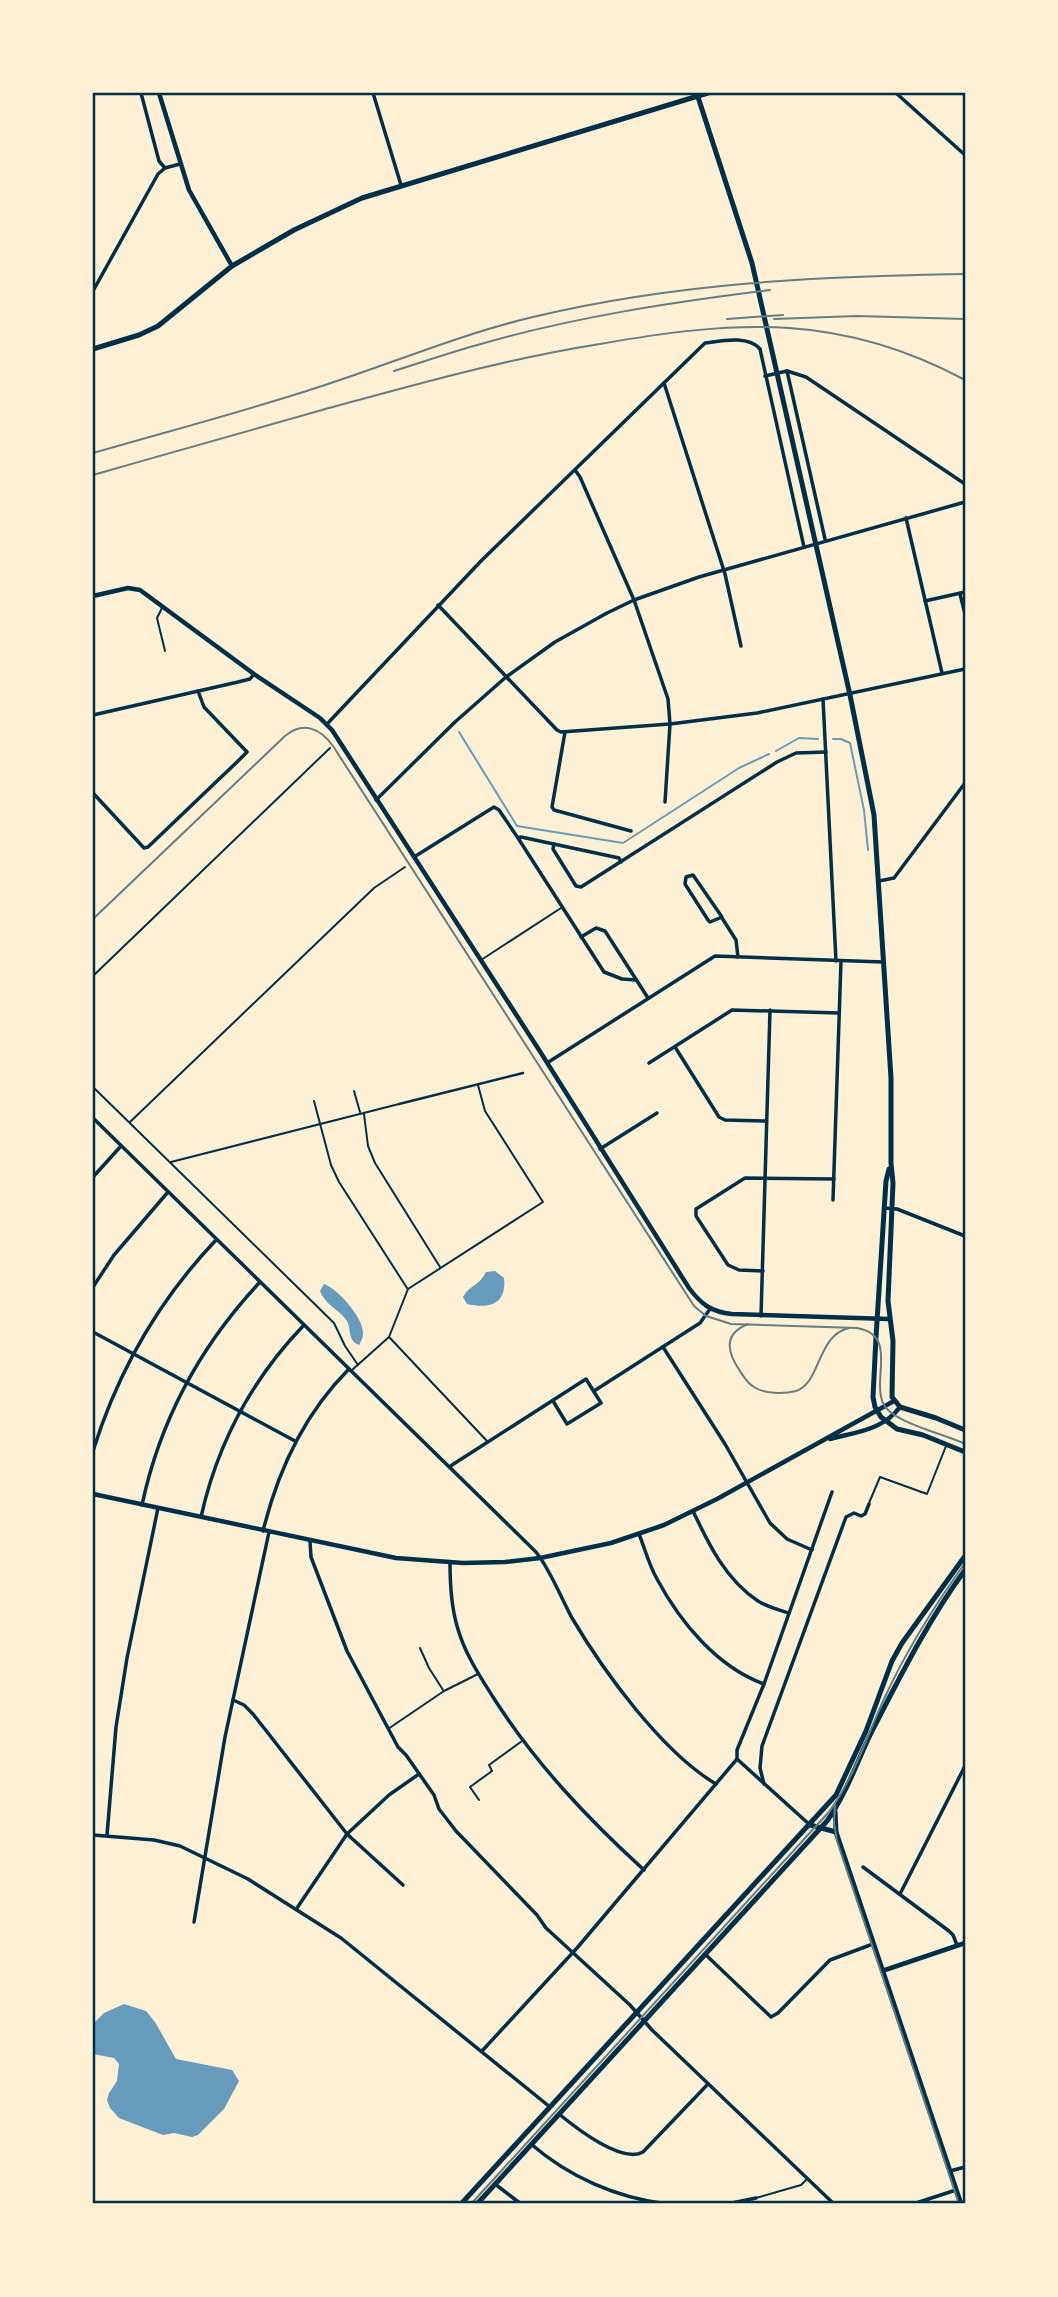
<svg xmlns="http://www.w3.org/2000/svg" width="1058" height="2297" font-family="'Roboto Serif',serif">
	<rect width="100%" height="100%" fill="#fdf0d5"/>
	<!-- water -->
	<g fill="#669bbc">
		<path d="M495,1271L504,1278C507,1305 488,1309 467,1304L463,1297C470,1285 480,1285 486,1272Z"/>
		<path d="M324,1284C338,1289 364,1318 363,1334C363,1338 361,1341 359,1345C347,1340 352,1331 347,1321C339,1309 326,1306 320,1291Z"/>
		<path d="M124,2004L146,2011L155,2022L176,2059L232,2070L239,2081L224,2109L198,2135L192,2137L174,2133L163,2135L119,2118L110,2108L107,2100L109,2093L117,2081L119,2064L114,2058L93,2054V2024L104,2013Z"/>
	</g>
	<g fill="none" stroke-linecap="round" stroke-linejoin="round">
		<!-- stream -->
		<g stroke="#669bbc" stroke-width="2">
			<path d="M459,732L517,826L623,843L739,768L769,754"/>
			<path d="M833,739H841L850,743L864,810L868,850"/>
			<path d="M776,751L799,738L818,739"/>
		</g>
		<!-- service -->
		<g stroke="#003049" stroke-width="2">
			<path d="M162,608L157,618L165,651"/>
			<path d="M481,960L561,908"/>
			<path d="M93,976L330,748"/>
			<path d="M93,1087L334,1323L345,1346L358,1365"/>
			<path d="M354,1091L360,1112"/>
			<path d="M314,1101L331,1165L339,1182L407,1288"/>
			<path d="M364,1114L368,1146L375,1163L440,1267"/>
			<path d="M130,1122L374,888L405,867"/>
			<path d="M171,1162L399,1104"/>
			<path d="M390,1338L487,1441"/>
			<path d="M352,1370L389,1337L408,1289L543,1202L485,1111L478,1085"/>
			<path d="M869,1503L880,1477L927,1494L946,1446"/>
			<path d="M420,1648L429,1668L443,1690"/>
			<path d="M388,1729L444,1691L478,1674"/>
			<path d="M479,1800L470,1787L492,1771L489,1765L522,1741"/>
			<path d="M756,2198L801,2185L806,2180"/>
		</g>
		<!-- pedestrian -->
		<path stroke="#003049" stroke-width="2.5" d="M399,1104L523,1073"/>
		<!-- minor -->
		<g stroke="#003049" stroke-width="3.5">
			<path d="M141,93L159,161L165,168"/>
			<path d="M373,93L401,185"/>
			<path d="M896,93L965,155"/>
			<path d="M93,291L158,174L165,168L180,164"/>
			<path d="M787,371L825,539"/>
			<path d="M765,376L787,371L806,377L965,484"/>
			<path d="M664,383L725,574L741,646"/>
			<path d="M575,470L580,477L634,600L668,699L670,724L665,802"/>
			<path d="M906,518L942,673"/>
			<path d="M960,594L965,614"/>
			<path d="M925,601L965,592"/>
			<path d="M438,605L557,730L561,732L670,724L757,713L965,669"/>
			<path d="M823,699L836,961"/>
			<path d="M93,715L238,682L250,679L254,674"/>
			<path d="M327,724L481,561L705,343C721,341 748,335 760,349L804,547"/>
			<path d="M565,732L552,807L554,810L631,831"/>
			<path d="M93,793L144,848L148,847L238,761L247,752L204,707L198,691"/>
			<path d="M376,800L455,722L506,677L555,642L607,613L634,600L699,577L965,502"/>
			<path d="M518,838L604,972L622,979L636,980"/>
			<path d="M554,844L553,849L576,886L581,887L777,762L796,753L826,752"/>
			<path d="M414,857L494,807L499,810L518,838L521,837L619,858L621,862"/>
			<path d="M693,875L722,917L710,922L708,920L685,884L686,877Z"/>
			<path d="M879,881L894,878L965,783"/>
			<path d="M722,918L736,940L738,957"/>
			<path d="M581,937L596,928L605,931L648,998"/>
			<path d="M675,1047L719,1117L725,1120L766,1121"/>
			<path d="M547,1063L715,956L883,962"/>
			<path d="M649,1063L732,1010L839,1013"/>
			<path d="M93,1118L536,1552C551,1571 560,1596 572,1618C604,1672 662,1752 716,1784"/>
			<path d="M600,1149L657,1113"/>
			<path d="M93,1177L121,1146"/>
			<path d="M833,1200L841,961"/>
			<path d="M885,1208L897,1209L965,1236"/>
			<path d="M763,1271L739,1270L728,1265L696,1216V1209L745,1178L834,1179"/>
			<path d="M93,1287L114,1255L168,1192"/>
			<path d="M761,1316L770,1010"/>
			<path d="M93,1332L295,1441"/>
			<path d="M663,1347L725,1444L770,1523L787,1539L812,1550"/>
			<path d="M594,1391L700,1323L710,1309"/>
			<path d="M93,1451C118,1371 158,1301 216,1240"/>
			<path d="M450,1467L452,1465L586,1379L601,1403L567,1424L553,1401"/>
			<path d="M142,1505C160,1420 201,1345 260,1282"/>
			<path d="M693,1511C709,1545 726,1580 758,1601C767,1607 779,1610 789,1613"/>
			<path d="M201,1517C217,1445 252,1379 304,1325"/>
			<path d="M263,1531C278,1470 304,1414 349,1369"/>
			<path d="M639,1534C645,1549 649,1565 657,1579C680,1622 717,1667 764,1684"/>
			<path d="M310,1541L311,1557L347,1651L398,1747L406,1755L434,1795L439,1809L456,1831L537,1915L546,1928L630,2005L652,2030L834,2204"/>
			<path d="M450,1563C450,1585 451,1605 457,1626C464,1652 479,1675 493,1697C535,1763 587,1818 644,1870"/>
			<path d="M233,1700L244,1705L253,1714L347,1834L403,1885"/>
			<path d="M737,1759V1750L764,1684L832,1492"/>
			<path d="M737,1759L810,1825"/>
			<path d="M764,1784L760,1768L762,1746L846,1517L854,1513L861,1516L865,1514L869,1504"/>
			<path d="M93,1835L154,1840L180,1846L248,1879L341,1938L550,2107"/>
			<path d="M107,1835L116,1727L127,1658L158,1508"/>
			<path d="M863,1867L949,1931L953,1935L957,1945"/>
			<path d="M900,1894L965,1766"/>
			<path d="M297,1908L347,1834L389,1795L419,1774"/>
			<path d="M194,1922L225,1737L269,1532"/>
			<path d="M706,1955L771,2017L778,2013L830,1960L873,1944"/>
			<path d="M482,2051L577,1948L737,1759"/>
			<path d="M559,2114C576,2128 622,2164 643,2152L708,2084"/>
			<path d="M531,2144C569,2177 617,2198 667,2204"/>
			<path d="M950,2171L965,2167"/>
			<path d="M495,2184L521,2204"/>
			<path d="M727,2204L756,2198"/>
			<path d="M913,2204L956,2190"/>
		</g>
		<!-- tertiary -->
		<g stroke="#003049" stroke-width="4.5">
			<path d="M159,93L189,190L232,266"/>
			<path d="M93,596L128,588L140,590L254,674L320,718L332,730L541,1053L689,1288C701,1304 711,1312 732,1314L889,1319"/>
			<path d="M830,1439C856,1432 883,1430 900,1407"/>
			<path d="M93,1494L396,1558L463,1563L505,1562L540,1558L611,1543L664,1525L717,1499L894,1401"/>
			<path d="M882,1971L965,1943"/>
		</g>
		<!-- secondary -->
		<g stroke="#003049" stroke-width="5">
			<path d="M698,97L752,263L850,695L874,815L891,1078V1163L893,1183L888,1301L893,1341L892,1397L900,1407L936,1418L965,1430"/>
			<path d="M93,349L139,335L158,326L232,266L294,230L362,198L708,93"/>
			<path d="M889,1169L886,1181L876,1337L873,1397L875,1407L881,1417L897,1429L923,1435L965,1452"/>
			<path d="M835,1811L836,1832L961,2204"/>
			<path d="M810,1825L836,1832"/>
			<path d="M461,2204L836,1795L866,1731L892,1661L902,1643L965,1556"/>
			<path d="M477,2204L827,1821C847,1793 858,1759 873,1729C901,1675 929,1619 965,1570"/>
		</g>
		<!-- tram -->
		<g stroke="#657d81" stroke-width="2">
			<path d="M394,371C423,362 451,352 481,344C574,317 673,302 770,290"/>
			<path d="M93,453C169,431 246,411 322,386C393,363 461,334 533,317C675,283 820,276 965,274"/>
			<path d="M93,919L285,736C303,721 320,728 333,746L694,1306L706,1316L731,1324L857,1328C898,1335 872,1378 883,1403C890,1422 945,1434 965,1444"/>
			<path d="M748,1324C723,1334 727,1352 740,1371C744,1377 747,1383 754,1387C764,1394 784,1394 796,1391C821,1383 817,1335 849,1328"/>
			<path d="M835,1805L834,1823L837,1841L959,2204"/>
			<path d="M471,2204L828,1813C854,1779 867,1735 885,1697C907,1649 935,1605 965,1563"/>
		</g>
		<!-- rail -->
		<g stroke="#657d81" stroke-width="2">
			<path d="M727,319L783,315"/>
			<path d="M774,319L857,316L965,319"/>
			<path d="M93,475C169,453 245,432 322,410C414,385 505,359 600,344C662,333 726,324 789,328C850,332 911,351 965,380"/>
		</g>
	</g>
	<!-- border -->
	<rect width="1058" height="2297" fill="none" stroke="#fdf0d5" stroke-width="189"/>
	<rect x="94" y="94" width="870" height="2108" fill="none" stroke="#003049" stroke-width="2.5"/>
</svg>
